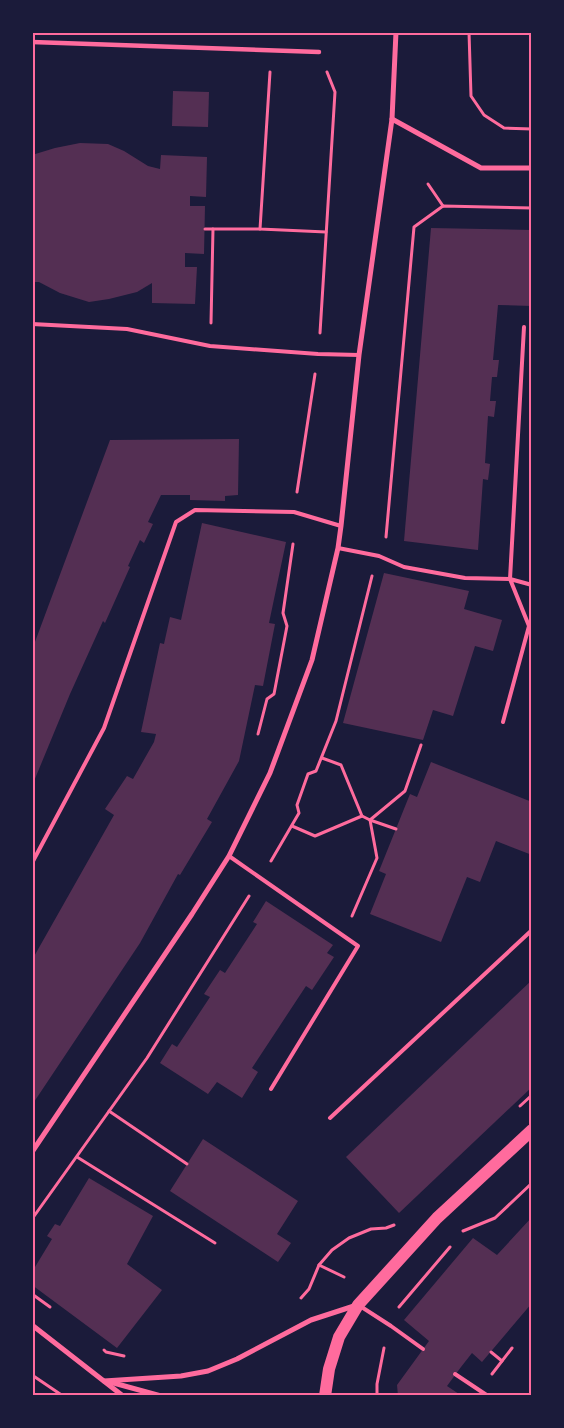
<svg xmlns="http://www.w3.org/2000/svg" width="564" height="1428" font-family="'DejaVu Sans',sans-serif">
	<rect width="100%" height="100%" fill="#1b1b3a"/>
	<!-- building -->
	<g fill="#542f53">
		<path d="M173,91L209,92L208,127L172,126Z"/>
		<path d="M80,143L108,144L124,151L148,166L160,169L161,155L207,157L206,197L190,196V206H205L204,254L185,253V267H197L195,304L152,303V283L137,292L109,299L89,302L60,293L39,282H32V155L55,148Z"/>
		<path d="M431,228L532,230V306L498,305L493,360H499L497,377H492L490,401H496L494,417L488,416L485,463L490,464L488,480L483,479L478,550L404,541Z"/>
		<path d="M239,439L238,495L225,496V501L190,500V495H161L148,522L153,524L144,543L140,540L128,566L130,567L105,623L103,621L70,694L32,786V650L110,440Z"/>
		<path d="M202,523L286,542L269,623L275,624L263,686L255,685L239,761L207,819L212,822L180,875L178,874L140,943L32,1105V960L114,815L105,809L127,776L133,779L154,742L156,734L141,732L160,643L164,644L170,617L181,620Z"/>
		<path d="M384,573L469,591L464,609L502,620L493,651L475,646L453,716L433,710L423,740L343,723Z"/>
		<path d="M431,762L532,802V855L496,841L480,882L467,877L441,942L370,914L386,874L379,871L410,794L417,797Z"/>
		<path d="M266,901L333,945L327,953L334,957L312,990L306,986L252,1068L258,1072L242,1098L217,1082L208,1094L160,1063L172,1044L177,1047L210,997L204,994L220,970L225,973L257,924L253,922Z"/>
		<path d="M532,980V1087L399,1213L346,1157Z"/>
		<path d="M203,1139L298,1201L277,1234L291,1243L278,1262L170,1191Z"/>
		<path d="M89,1178L153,1216L127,1264L162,1290L117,1348L32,1285V1272L52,1239L47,1236L55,1224L60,1226Z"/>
		<path d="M532,1217V1303L482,1362L472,1353L461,1367L447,1386L462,1396H398L397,1385L429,1341L404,1320L473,1238L497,1255Z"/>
	</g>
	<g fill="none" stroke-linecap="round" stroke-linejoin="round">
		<!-- path -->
		<g stroke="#ff6b9d" stroke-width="3">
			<path d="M469,32L471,96L484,115L504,128L532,129"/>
			<path d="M270,72L260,229L326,232"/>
			<path d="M428,184L443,206"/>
			<path d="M205,229H260"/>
			<path d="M211,323L213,229"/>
			<path d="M320,333L335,92L327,72"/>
			<path d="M297,492L315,374"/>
			<path d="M386,537L414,227L443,206L532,208"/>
			<path d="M258,734L267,699L274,694L287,626L283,613L293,544"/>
			<path d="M362,816L370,820L396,829"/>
			<path d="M370,820L405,791L421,745"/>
			<path d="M292,826L315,836L362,816L341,765L322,758"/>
			<path d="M271,861L299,813L297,805L308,774L316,771L336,721L372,576"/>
			<path d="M352,916L377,858L370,820"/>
			<path d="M520,1106L532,1095"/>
			<path d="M109,1111L187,1164"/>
			<path d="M77,1157L215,1243"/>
			<path d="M32,1219L147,1058L249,896"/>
			<path d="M463,1231L495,1218L532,1183"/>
			<path d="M319,1265L344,1277"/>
			<path d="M32,1294L50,1307"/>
			<path d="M301,1298L309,1289L319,1265L332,1250L349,1238L371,1229L386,1228L394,1225"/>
			<path d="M399,1307L450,1247"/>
			<path d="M104,1350L106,1352L124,1356"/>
			<path d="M491,1352L502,1361"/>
			<path d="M492,1374L512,1348"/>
			<path d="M32,1375L63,1396"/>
			<path d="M377,1396V1384L384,1348"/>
		</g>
		<!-- service -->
		<g stroke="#ff6b9d" stroke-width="4">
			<path d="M32,324L127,329L210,346L318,354L359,355"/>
			<path d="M338,548L379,556L404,567L465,578L510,579L524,327"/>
			<path d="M503,722L529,626L510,579L532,585"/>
			<path d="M229,856L358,946L271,1089"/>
			<path d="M32,863L104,728L176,522L195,510L294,512L341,526"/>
			<path d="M330,1118L532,930"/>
			<path d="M360,1306L391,1326L423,1349"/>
			<path d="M455,1374L488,1396"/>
		</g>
		<!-- pedestrian -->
		<path stroke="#ff6b9d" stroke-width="4.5" d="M32,42L319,52"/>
		<!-- minor -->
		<g stroke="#ff6b9d" stroke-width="5">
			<path d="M392,119L481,168H532"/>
			<path d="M32,1152L192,914L229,856L270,773L312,660L338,548L341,526L359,355L392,119L396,32"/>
			<path d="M32,1325L123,1396"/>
			<path d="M104,1381L181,1376L208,1371L237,1359L311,1320L354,1306"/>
			<path d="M110,1382L161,1396"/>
		</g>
		<!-- primary -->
		<path stroke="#ff6b9d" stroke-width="12" d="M325,1396L329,1369L339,1337L358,1305L437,1218L532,1130"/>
	</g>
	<!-- border -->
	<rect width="564" height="1428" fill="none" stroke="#1b1b3a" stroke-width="68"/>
	<rect x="34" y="34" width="496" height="1360" fill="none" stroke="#ff6b9d" stroke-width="2"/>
</svg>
